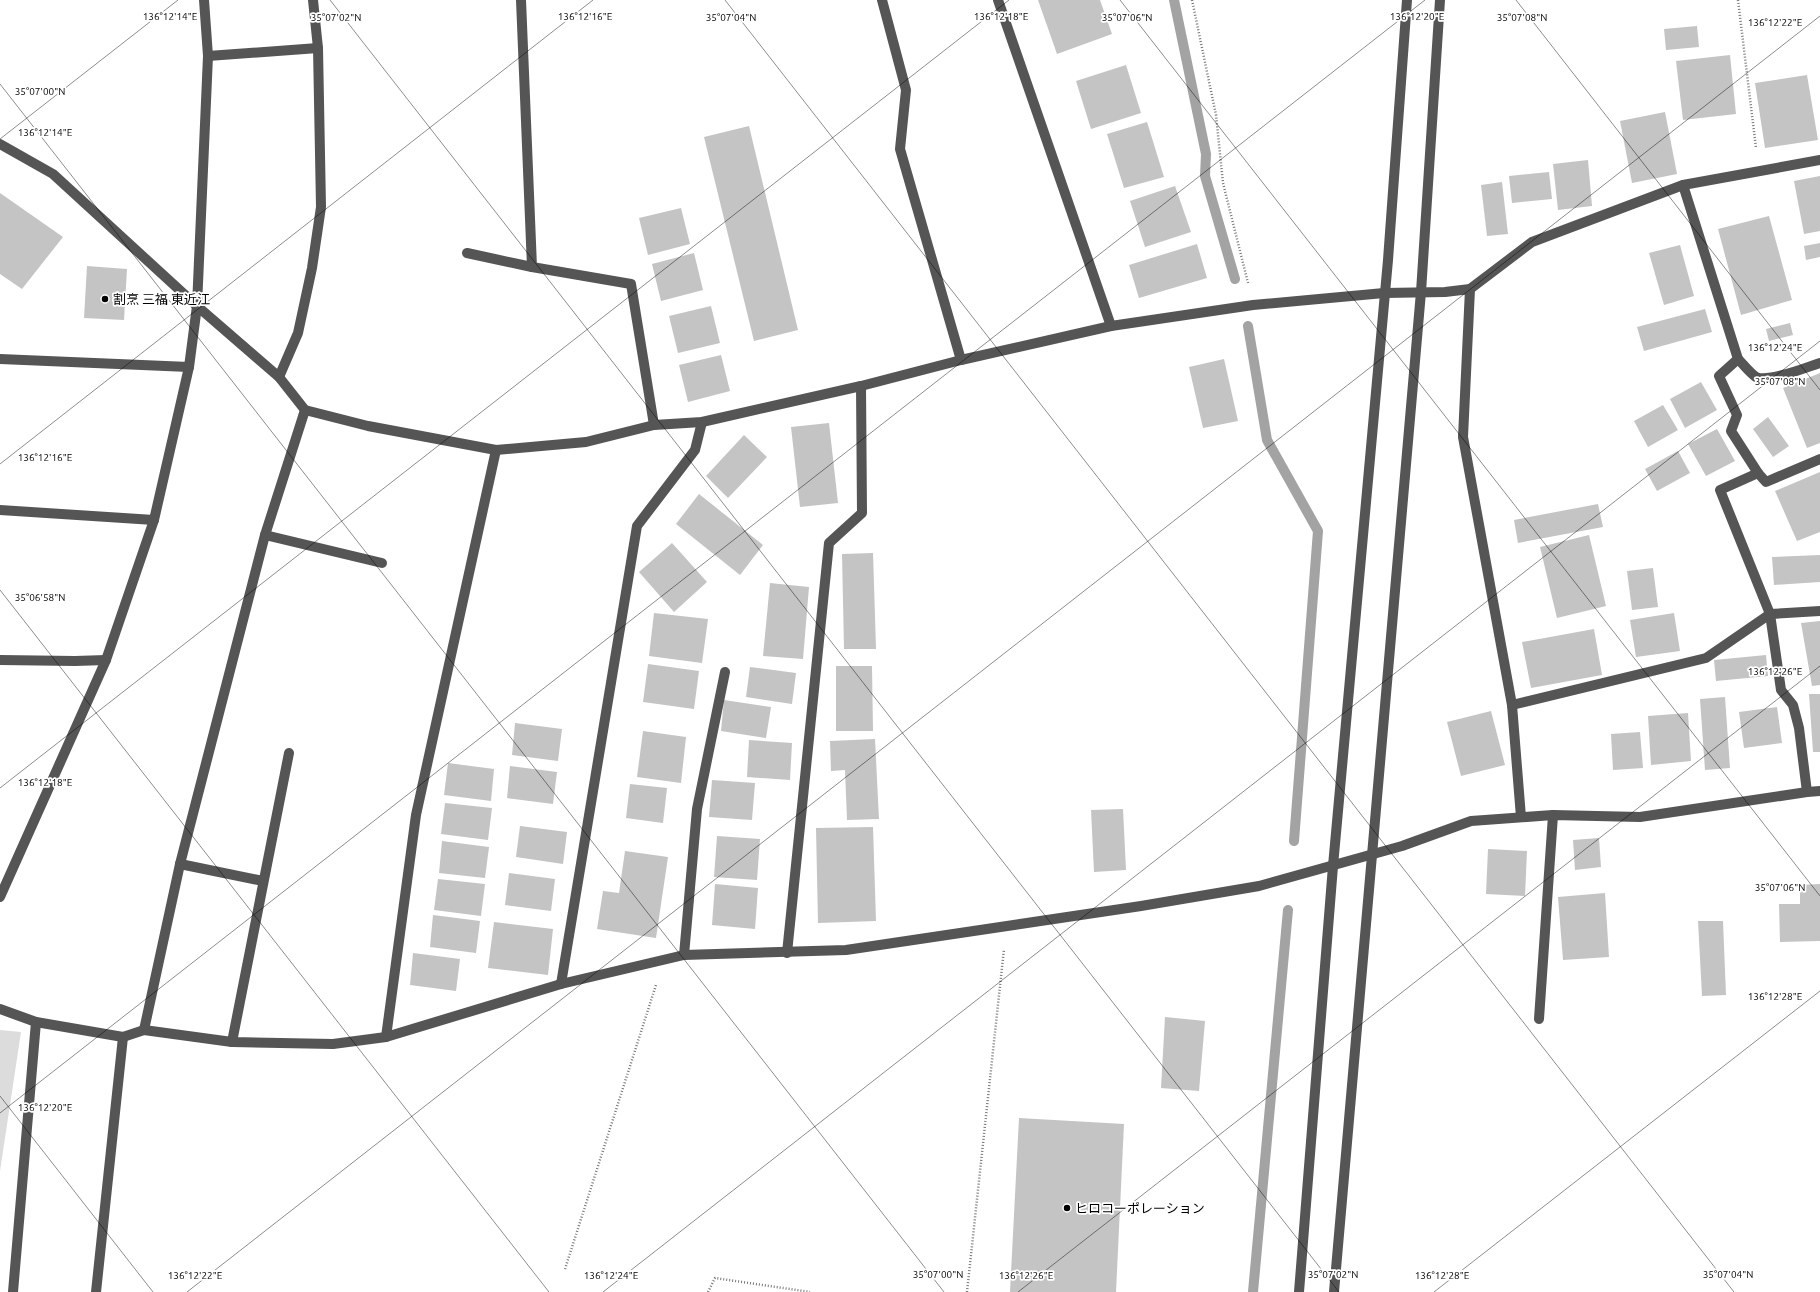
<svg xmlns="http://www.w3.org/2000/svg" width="1820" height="1292" font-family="Ubuntu,'Noto Sans JP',sans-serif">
	<rect width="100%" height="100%" fill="#fff"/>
	<!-- green -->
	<path fill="#dcdcdc" d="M0,1030L21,1032L0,1171Z"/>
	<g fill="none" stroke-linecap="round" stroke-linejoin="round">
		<!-- stream -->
		<g stroke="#a3a3a3" stroke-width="10">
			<path d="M1174,0L1206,154L1205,176L1235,279"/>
			<path d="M1248,326L1267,440L1318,531L1294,841"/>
			<path d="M1253,1292L1288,910"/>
		</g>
	</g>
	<!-- building -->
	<g fill="#c4c4c4">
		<path d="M1038,0H1100L1112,34L1057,54Z"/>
		<path d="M1697,26L1699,47L1666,50L1664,29Z"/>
		<path d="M1730,55L1736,114L1683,120L1676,61Z"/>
		<path d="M1126,65L1141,113L1091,129L1076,81Z"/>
		<path d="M1807,75L1818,140L1765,148L1755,83Z"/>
		<path d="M1665,112L1677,174L1632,183L1620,121Z"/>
		<path d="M1147,122L1164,177L1124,188L1107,134Z"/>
		<path d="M749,126L798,330L754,341L704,137Z"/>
		<path d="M1588,160L1592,206L1558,210L1553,164Z"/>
		<path d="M1549,172L1552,199L1512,203L1509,176Z"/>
		<path d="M1820,176V231L1804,234L1794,181Z"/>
		<path d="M1502,182L1508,234L1487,236L1481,185Z"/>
		<path d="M1175,186L1191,232L1145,247L1130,201Z"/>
		<path d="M0,193L63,237L22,289L0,274Z"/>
		<path d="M681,208L690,244L648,255L639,218Z"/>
		<path d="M1769,216L1792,300L1741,315L1718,229Z"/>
		<path d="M1820,243V257L1806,260L1804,246Z"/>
		<path d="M1197,244L1207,278L1139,298L1129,265Z"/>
		<path d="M1680,245L1694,296L1664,305L1649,253Z"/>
		<path d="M694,253L703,290L661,301L652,264Z"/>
		<path d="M87,266L127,269L124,320L84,318Z"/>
		<path d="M711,306L720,343L678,353L669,316Z"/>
		<path d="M1705,309L1712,332L1644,351L1637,327Z"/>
		<path d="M1790,323L1793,335L1769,341L1766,329Z"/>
		<path d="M721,355L730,391L688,402L679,365Z"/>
		<path d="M1224,359L1238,421L1203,428L1189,367Z"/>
		<path d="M1820,373V443L1807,448L1783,388Z"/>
		<path d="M1701,382L1717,410L1685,428L1670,399Z"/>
		<path d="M1663,405L1678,430L1648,447L1634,421Z"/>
		<path d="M1768,417L1789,446L1773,457L1753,429Z"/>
		<path d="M829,423L838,503L800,507L791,427Z"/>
		<path d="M1717,429L1735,461L1706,476L1688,444Z"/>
		<path d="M744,435L767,457L728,498L706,476Z"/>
		<path d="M1678,451L1690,473L1657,491L1645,469Z"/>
		<path d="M1820,472V532L1797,541L1775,491Z"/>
		<path d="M699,494L763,545L740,575L676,524Z"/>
		<path d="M1598,504L1603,527L1518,543L1514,520Z"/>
		<path d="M1589,535L1606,606L1557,618L1540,547Z"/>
		<path d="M672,543L707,582L674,612L639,572Z"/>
		<path d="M873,553L876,649H844L842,554Z"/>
		<path d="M1820,555V582L1774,585L1772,557Z"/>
		<path d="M1653,568L1658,607L1632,610L1627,571Z"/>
		<path d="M770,583L809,587L803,659L763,656Z"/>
		<path d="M654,613L708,619L702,663L649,656Z"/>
		<path d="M1674,613L1680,651L1636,657L1630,620Z"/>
		<path d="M1820,621V685L1812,686L1801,623Z"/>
		<path d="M1594,629L1602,675L1531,688L1522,642Z"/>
		<path d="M1766,655L1768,676L1716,681L1714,660Z"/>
		<path d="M648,664L699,671L694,709L643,702Z"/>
		<path d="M836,666H872L873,731H836Z"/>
		<path d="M750,667L796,673L792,704L746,697Z"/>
		<path d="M1809,694H1820V752H1813Z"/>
		<path d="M1725,697L1730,768L1705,770L1700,699Z"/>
		<path d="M724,700L771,707L766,738L721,731Z"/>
		<path d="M1777,707L1782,743L1744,748L1739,712Z"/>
		<path d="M1491,711L1505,765L1461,776L1447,722Z"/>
		<path d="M1688,713L1691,761L1651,765L1648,716Z"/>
		<path d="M515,723L562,729L558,761L512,755Z"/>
		<path d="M643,731L686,737L681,783L637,777Z"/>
		<path d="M1640,732L1643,768L1613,770L1611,734Z"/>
		<path d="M875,739L879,819L847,820L845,770L831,771L830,741Z"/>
		<path d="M749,740L792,743L790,780L747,777Z"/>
		<path d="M448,763L494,769L491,801L444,795Z"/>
		<path d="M510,766L557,772L553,804L507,798Z"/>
		<path d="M712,780L755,783L752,820L709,817Z"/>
		<path d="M630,784L667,788L663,823L626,818Z"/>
		<path d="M445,803L492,808L488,840L441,834Z"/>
		<path d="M1123,809L1126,870L1094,872L1091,810Z"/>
		<path d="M520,826L567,832L563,864L516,857Z"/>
		<path d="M873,827L876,921L818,923L816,828Z"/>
		<path d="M717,836L760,839L757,880L714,877Z"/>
		<path d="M1599,838L1601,867L1575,870L1573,840Z"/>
		<path d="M442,841L489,847L485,878L439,873Z"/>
		<path d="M1488,849L1527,851L1525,896L1486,894Z"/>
		<path d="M625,851L668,857L656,938L597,929L603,891L619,893Z"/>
		<path d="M509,873L555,879L551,911L505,905Z"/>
		<path d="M438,879L485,884L481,916L434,910Z"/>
		<path d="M715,884L758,888L755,929L712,925Z"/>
		<path d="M1820,884V941L1780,942L1779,904H1800V885Z"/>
		<path d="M1605,893L1609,957L1563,960L1558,897Z"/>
		<path d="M433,915L480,921L476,953L430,947Z"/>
		<path d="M1698,921H1723L1726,995L1702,996Z"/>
		<path d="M494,922L553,929L548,975L488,968Z"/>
		<path d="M413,953L460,959L456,991L410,985Z"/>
		<path d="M1165,1017L1205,1021L1199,1091L1161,1088Z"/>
		<path d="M1019,1118L1124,1124L1116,1292H1010Z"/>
	</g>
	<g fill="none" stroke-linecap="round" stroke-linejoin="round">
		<!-- path -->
		<g stroke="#777" stroke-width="2.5" stroke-dasharray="1 2" stroke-linecap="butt">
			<path d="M1192,0L1216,115L1223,183L1248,283"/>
			<path d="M1738,0L1756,148"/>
			<path d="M565,1269L656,985"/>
			<path d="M708,1292L715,1278L810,1292"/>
			<path d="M967,1292L1004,949"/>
		</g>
		<!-- minor -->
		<g stroke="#555" stroke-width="10">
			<path d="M521,0L532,267"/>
			<path d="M882,0L906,90L900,149L961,360"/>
			<path d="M998,0L1111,326"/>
			<path d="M208,56L318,48"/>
			<path d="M0,144L53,174L197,306L279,377L305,410L368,426L496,450L586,442L654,425L702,422L861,386L961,360L1111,326L1253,305L1384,293L1445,292L1470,289L1532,242L1683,185L1820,160"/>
			<path d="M1683,185L1738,359"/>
			<path d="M467,253L532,267L631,284L654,425"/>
			<path d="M1470,289L1463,437L1512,705L1521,817"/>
			<path d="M0,359L189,367"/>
			<path d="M279,377L298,333L312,268L321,207L318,48L313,0"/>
			<path d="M1758,473L1731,431L1737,415L1719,376L1738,359C1743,364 1750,373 1756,377C1769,383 1807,367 1820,363"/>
			<path d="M0,510L154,520"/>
			<path d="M265,535L382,563"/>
			<path d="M0,660L75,661L106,660"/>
			<path d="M1512,705L1706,658L1770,614L1820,611"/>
			<path d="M1807,792L1799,728L1793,705L1781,690L1770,614L1720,490L1758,473L1766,482L1820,459"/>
			<path d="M180,864L263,881"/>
			<path d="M0,897L106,660L154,520L189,367L197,306L208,56L204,0"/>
			<path d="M787,953L829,543L862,513L861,386"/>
			<path d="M684,955L697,809L725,672"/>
			<path d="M561,984L637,526L695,450L702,422"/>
			<path d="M0,1009L36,1022L123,1037L144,1030L232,1042L333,1044L386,1037L561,984L684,955L846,950L1141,906L1259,886L1402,846L1471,821L1553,815L1640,817L1807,792L1820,791"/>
			<path d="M1539,1019L1553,815"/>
			<path d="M144,1030L180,864L265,535L305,410"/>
			<path d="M386,1037L416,815L496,450"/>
			<path d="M232,1042L289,753"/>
			<path d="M13,1292L36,1022"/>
			<path d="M96,1292L123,1037"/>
			<path d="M1299,1292L1333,866L1388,260L1407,0"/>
			<path d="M1334,1292L1421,292L1440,0"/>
		</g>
	</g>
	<!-- ticks -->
	<path fill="none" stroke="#000" stroke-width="1" stroke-opacity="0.45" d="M330,0L1339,1292M725,0L1734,1292M1120,0L1820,896M1516,0L1820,390M0,84L944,1292M0,139L178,0M0,464L593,0M0,590L549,1292M0,788L1009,0M0,1096L153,1292M0,1113L1425,0M187,1292L1820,16M603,1292L1820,341M1018,1292L1820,666M1434,1292L1820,991"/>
	<!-- markers -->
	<g fill="#000" stroke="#fff" stroke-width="1.5">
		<circle cx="105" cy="299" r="4"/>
		<circle cx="1067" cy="1208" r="4"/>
	</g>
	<g text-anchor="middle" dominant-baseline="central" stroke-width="3.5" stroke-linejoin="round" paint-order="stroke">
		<!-- poi labels -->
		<g font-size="13" fill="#000" stroke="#fff" text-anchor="start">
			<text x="113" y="299">割烹 三福 東近江</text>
			<text x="1075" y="1208">ヒロコーポレーション</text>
		</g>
	</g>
	<g font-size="10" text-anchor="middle" fill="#000" stroke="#fff" stroke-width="3.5" stroke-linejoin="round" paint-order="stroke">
		<text x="170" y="20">136°12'14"E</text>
		<text x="585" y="20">136°12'16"E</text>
		<text x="1001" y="20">136°12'18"E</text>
		<text x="1417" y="20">136°12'20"E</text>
		<text x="336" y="21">35°07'02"N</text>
		<text x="731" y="21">35°07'04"N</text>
		<text x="1127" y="21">35°07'06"N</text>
		<text x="1522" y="21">35°07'08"N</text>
		<text x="1775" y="26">136°12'22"E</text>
		<text x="40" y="95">35°07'00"N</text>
		<text x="45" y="136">136°12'14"E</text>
		<text x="1775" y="351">136°12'24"E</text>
		<text x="1780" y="385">35°07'08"N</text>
		<text x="45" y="461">136°12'16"E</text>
		<text x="40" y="601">35°06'58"N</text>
		<text x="1775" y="675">136°12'26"E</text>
		<text x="45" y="786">136°12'18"E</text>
		<text x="1780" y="891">35°07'06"N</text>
		<text x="1775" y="1000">136°12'28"E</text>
		<text x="45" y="1111">136°12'20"E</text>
		<text x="938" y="1278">35°07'00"N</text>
		<text x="1333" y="1278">35°07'02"N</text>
		<text x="1728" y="1278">35°07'04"N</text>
		<text x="195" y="1279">136°12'22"E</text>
		<text x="611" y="1279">136°12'24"E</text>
		<text x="1026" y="1279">136°12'26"E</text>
		<text x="1442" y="1279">136°12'28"E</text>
	</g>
</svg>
